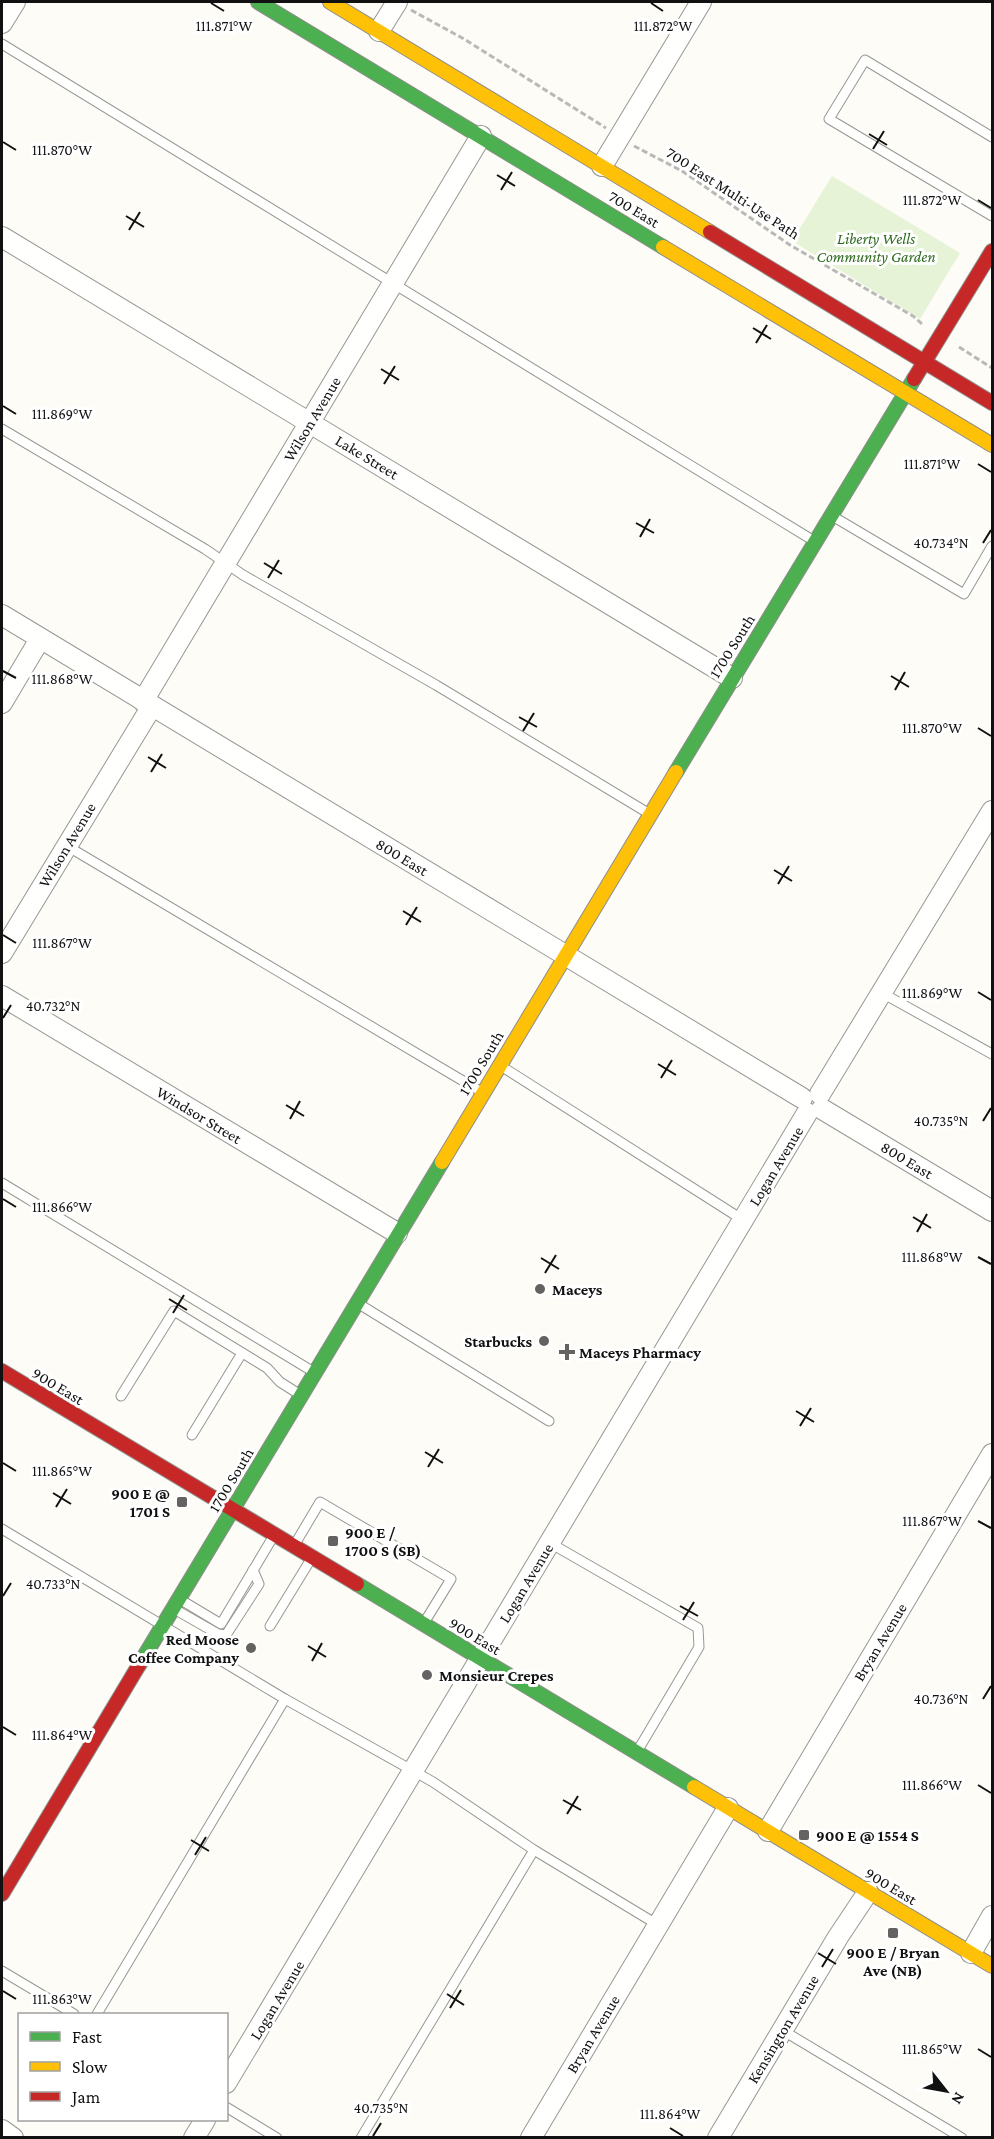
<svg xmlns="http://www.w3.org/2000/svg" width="994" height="2139" font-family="'Crimson Pro',serif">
	<rect width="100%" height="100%" fill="#fdfcf7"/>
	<!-- green -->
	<path fill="#e7f3d7" d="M832,176L960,253L920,319L792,241Z"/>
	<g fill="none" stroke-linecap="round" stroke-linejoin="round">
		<!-- lane casing -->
		<g stroke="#979795" stroke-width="11">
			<g id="lane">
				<path d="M2,44L814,541"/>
				<path d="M992,137L865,60L829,119L992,216"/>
				<path d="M2,429L205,549L243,575L436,685L648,813"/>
				<path d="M834,517L964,594L992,546"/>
				<path d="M67,846L480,1091"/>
				<path d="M882,993L992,1054"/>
				<path d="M501,1066L743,1220"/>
				<path d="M2,1183L312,1371"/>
				<path d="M359,1304L549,1421"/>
				<path d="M121,1396L174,1311L267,1368L280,1382L299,1394"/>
				<path d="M192,1435L242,1353"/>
				<path d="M2,1529L285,1699L433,1782L534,1850L658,1925"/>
				<path d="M550,1543L698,1628L699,1647L638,1750"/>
				<path d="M295,1544L320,1502L451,1579L424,1623"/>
				<path d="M181,1600L221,1624L273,1537"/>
				<path d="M176,1610L218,1634L226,1635L259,1584L253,1570"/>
				<path d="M270,1626L311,1559"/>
				<path d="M2,1971L74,2014"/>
				<path d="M97,2014L285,1699"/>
				<path d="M782,2030L962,2138"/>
				<path d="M226,2107L277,2138"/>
				<path d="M361,2138L534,1850"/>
			</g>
		</g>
		<!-- street casing -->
		<g stroke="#979795" stroke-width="22">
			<g id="street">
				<path d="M2,23L15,2"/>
				<path d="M379,31L397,2"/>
				<path d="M602,166L701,2"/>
				<path d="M2,237L732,678"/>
				<path d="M2,615L802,1098"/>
				<path d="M143,701L481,136"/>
				<path d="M2,703L40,639"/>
				<path d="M2,953L152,706"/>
				<path d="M2,996L397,1233"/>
				<path d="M820,1094L992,811"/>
				<path d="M822,1109L992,1211"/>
				<path d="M768,1831L992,1454"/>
				<path d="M971,1953L992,1916"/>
				<path d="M226,2083L807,1113"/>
				<path d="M2,2130L13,2138"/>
				<path d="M194,2138L205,2120"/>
				<path d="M531,2138L728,1808"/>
				<path d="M718,2138L838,1937L868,1892"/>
			</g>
		</g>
		<!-- fast casing -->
		<g stroke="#8e8d8b" stroke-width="16">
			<g id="fast">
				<path d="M258,2L663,247"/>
				<path d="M676,772L914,379"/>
				<path d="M357,1584L694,1787"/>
				<path d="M139,1665L442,1162"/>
			</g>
		</g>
		<!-- slow casing -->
		<g stroke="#8e8d8b" stroke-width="16">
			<g id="slow">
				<path d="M330,2L710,232"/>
				<path d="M663,247L992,445"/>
				<path d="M442,1162L676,772"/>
				<path d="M694,1787L992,1966"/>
			</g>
		</g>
		<!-- jam casing -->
		<g stroke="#8e8d8b" stroke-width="16">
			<g id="jam">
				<path d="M710,232L992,403"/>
				<path d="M914,379L992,251"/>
				<path d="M2,1371L357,1584"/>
				<path d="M2,1894L139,1665"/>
			</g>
		</g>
		<!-- path -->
		<g stroke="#b9b9b8" stroke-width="3" stroke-dasharray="6 3" stroke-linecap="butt">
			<path d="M411,10L464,39L606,128"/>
			<path d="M634,146L682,171L790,245L913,316L923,325"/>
			<path d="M959,347L992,368"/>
		</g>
		<!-- lane -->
		<use href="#lane" stroke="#fffffe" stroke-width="9"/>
		<!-- street -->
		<use href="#street" stroke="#fffffe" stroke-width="20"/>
		<!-- fast -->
		<use href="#fast" stroke="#4caf50" stroke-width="14"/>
		<!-- slow -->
		<use href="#slow" stroke="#ffc107" stroke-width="14"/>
		<!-- jam -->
		<use href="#jam" stroke="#c62828" stroke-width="14"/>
	</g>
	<!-- ticks -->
	<path fill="none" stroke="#111" stroke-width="2" d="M211,3L224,11M651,3L663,11M869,134L887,145M3,142L16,150M873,149L884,131M497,175L515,186M501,190L512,172M978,200L991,208M126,216L144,227M129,230L140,212M753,328L771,339M756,343L767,325M381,369L399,380M384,384L395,366M3,406L16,414M978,464L991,472M636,523L654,533M640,537L650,519M983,543L991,530M264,563L282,574M268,578L279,560M3,671L16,678M891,676L909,687M895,690L905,672M519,717L537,727M978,728L991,736M523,731L534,713M148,757L166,768M151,772L162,754M774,870L792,881M778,884L789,866M403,911L421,922M406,925L417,907M3,935L16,943M978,992L991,1000M3,1018L11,1005M658,1064L676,1075M661,1078L672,1060M286,1105L304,1116M290,1119L300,1101M983,1121L991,1108M3,1199L16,1207M913,1217L931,1228M917,1232L927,1214M978,1257L991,1264M541,1258L559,1269M545,1273L556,1255M169,1299L187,1310M173,1313L184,1295M796,1411L814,1422M800,1426L811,1408M425,1452L443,1463M3,1463L16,1471M428,1467L439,1449M53,1493L71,1504M56,1507L67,1489M978,1521L991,1528M3,1596L11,1583M680,1606L698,1616M683,1620L694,1602M308,1646L326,1657M312,1661L322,1643M983,1699L991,1686M3,1727L16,1735M978,1785L991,1793M563,1800L581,1810M567,1814L578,1796M191,1840L209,1851M195,1855L206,1837M818,1953L836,1964M822,1967L833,1949M3,1991L16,1999M447,1994L464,2005M450,2008L461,1990M978,2049L991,2057M670,2128L683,2136M373,2136L381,2123"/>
	<!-- markers -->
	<g fill="#646362" stroke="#fff" stroke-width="2">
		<circle cx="540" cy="1289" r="6"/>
		<circle cx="544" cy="1341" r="6"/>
		<path d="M564 1343h6v6h6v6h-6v6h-6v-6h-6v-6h6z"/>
		<rect x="176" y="1496" width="12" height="12" rx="3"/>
		<rect x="327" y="1535" width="12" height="12" rx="3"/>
		<circle cx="251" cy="1648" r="6"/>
		<circle cx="427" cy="1675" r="6"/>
		<rect x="798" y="1829" width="12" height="12" rx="3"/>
		<rect x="887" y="1927" width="12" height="12" rx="3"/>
	</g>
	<g text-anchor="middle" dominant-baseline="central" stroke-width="6" stroke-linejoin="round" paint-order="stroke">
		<!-- street labels -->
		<g font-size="16" fill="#111" stroke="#fff">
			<text transform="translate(733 193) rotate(33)">700 East Multi-Use Path</text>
			<text transform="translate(634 209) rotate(31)">700 East</text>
			<text transform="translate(312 419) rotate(-59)">Wilson Avenue</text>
			<text transform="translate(367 457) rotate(31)">Lake Street</text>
			<text transform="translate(732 646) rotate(-58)">1700 South</text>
			<text transform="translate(67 845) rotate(-59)">Wilson Avenue</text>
			<text transform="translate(402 857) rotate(31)">800 East</text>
			<text transform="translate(481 1063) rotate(-59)">1700 South</text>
			<text transform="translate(199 1115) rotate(31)">Windsor Street</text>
			<text transform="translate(907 1160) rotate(31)">800 East</text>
			<text transform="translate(776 1166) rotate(-59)">Logan Avenue</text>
			<text transform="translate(58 1386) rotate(31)">900 East</text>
			<text transform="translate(231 1480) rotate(-59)">1700 South</text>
			<text transform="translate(526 1583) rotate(-59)">Logan Avenue</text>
			<text transform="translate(475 1636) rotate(31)">900 East</text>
			<text transform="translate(880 1642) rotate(-59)">Bryan Avenue</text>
			<text transform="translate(891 1886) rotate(31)">900 East</text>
			<text transform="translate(277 2000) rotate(-59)">Logan Avenue</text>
			<text transform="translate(783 2029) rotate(-59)">Kensington Avenue</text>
			<text transform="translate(593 2034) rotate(-59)">Bryan Avenue</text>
		</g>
		<!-- park labels -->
		<g font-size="16" font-style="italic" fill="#2f6b1f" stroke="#fff">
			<text x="876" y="238">Liberty Wells<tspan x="876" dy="18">Community Garden</tspan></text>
		</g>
		<!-- poi labels -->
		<g font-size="16" font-weight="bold" fill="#111" stroke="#fff" text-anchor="start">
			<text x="552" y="1289">Maceys</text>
			<text x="532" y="1341" text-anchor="end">Starbucks</text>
			<text x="579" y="1352">Maceys Pharmacy</text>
			<text x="170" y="1493" text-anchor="end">900 E @<tspan x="170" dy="18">1701 S</tspan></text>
			<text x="345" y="1532">900 E /<tspan x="345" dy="18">1700 S (SB)</tspan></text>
			<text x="239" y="1639" text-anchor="end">Red Moose<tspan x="239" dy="18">Coffee Company</tspan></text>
			<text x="439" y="1675">Monsieur Crepes</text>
			<text x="816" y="1835">900 E @ 1554 S</text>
			<text x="893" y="1952" text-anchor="middle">900 E / Bryan<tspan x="893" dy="18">Ave (NB)</tspan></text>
		</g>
	</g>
	<g font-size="15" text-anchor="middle" fill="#111" stroke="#fff" stroke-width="6" stroke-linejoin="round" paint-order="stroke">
		<text x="224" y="31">111.871°W</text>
		<text x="663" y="31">111.872°W</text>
		<text x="62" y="155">111.870°W</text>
		<text x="932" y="205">111.872°W</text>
		<text x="62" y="419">111.869°W</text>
		<text x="932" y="469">111.871°W</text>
		<text x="941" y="548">40.734°N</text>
		<text x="62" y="684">111.868°W</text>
		<text x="932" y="733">111.870°W</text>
		<text x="62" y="948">111.867°W</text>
		<text x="932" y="998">111.869°W</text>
		<text x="53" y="1011">40.732°N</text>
		<text x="941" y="1126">40.735°N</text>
		<text x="62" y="1212">111.866°W</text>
		<text x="932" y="1262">111.868°W</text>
		<text x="62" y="1476">111.865°W</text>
		<text x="932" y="1526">111.867°W</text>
		<text x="53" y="1589">40.733°N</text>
		<text x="941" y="1704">40.736°N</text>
		<text x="62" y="1740">111.864°W</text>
		<text x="932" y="1790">111.866°W</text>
		<text x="62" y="2004">111.863°W</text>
		<text x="932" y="2054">111.865°W</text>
		<text x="381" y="2113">40.735°N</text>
		<text x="670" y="2119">111.864°W</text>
	</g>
	<!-- border -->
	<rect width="994" height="2139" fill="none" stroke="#111111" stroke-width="6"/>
	<!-- legend -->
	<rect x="18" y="2013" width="210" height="108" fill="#ffffff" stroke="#a0a0a0" stroke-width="1.5"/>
	<rect x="30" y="2032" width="30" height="9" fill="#4caf50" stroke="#a0a0a0" stroke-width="1.5"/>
	<text x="72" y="2043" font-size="18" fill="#111111">Fast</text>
	<rect x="30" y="2062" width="30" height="9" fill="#ffc107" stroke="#a0a0a0" stroke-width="1.5"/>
	<text x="72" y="2073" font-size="18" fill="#111111">Slow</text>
	<rect x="30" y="2092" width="30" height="9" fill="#c62828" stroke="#a0a0a0" stroke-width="1.5"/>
	<text x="72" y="2103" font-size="18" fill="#111111">Jam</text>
	<!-- north arrow -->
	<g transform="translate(946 2091) rotate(121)" stroke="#ffffff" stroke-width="4.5" paint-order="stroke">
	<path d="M0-4.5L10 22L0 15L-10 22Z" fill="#111111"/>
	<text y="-9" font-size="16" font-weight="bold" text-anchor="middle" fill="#111111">N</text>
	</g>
</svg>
